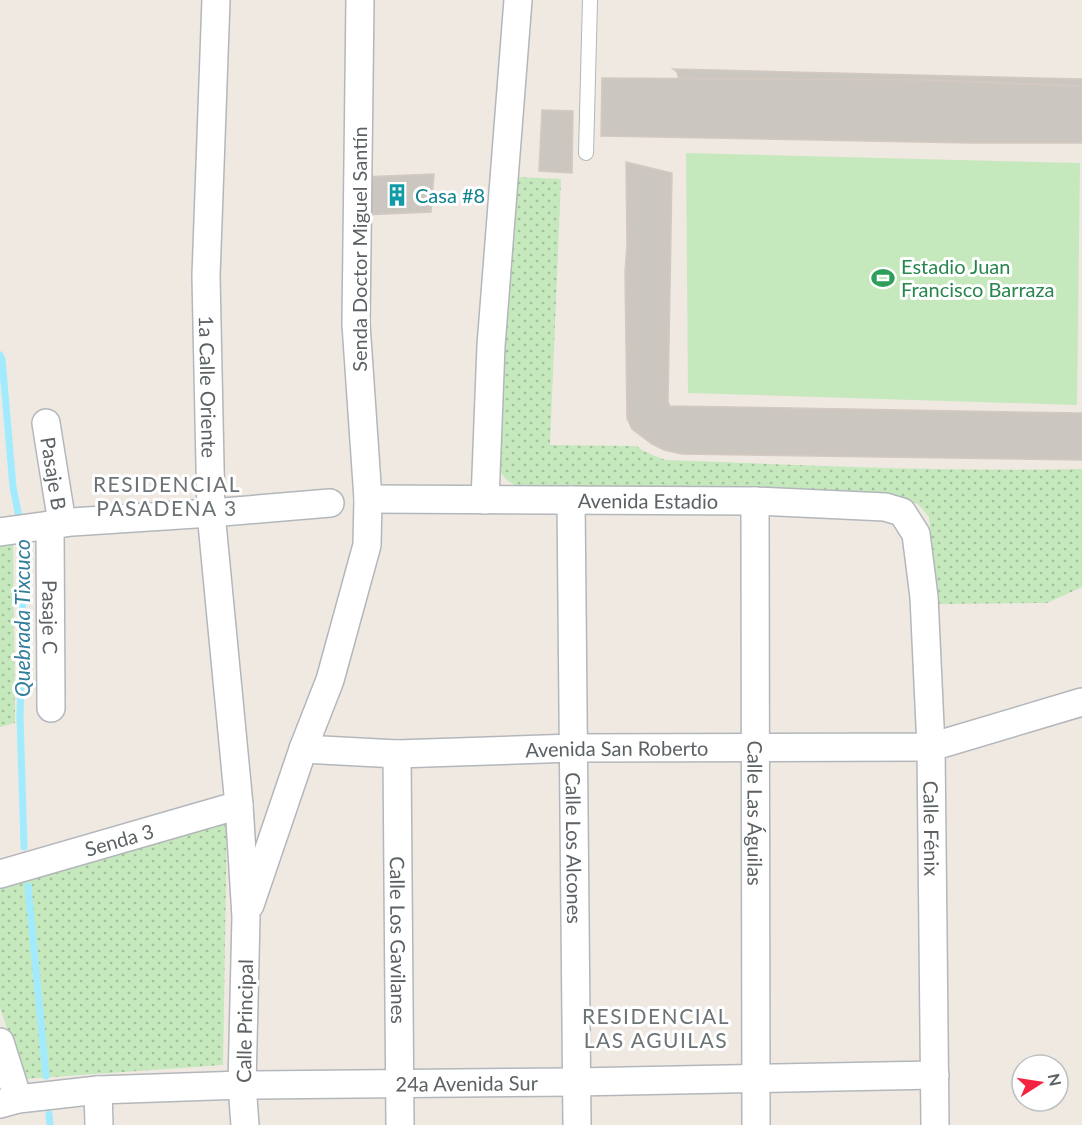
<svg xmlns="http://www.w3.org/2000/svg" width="1082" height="1125" font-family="Lato,sans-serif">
	<defs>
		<pattern id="park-dots" width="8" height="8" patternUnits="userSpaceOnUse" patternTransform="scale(1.5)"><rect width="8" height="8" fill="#c6e8bd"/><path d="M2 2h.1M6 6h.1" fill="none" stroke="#a4bf9d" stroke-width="1.8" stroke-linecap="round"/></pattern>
	</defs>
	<rect width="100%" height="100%" fill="#efe9e2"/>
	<!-- green -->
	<path fill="#c6e8bd" d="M686,153L1080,163L1077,405L688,393Z"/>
	<!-- park -->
	<g fill="url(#park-dots)">
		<path d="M516,177L561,179L550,445L637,446L643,451L665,460C804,465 943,472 1082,469V587L1047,603L938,604L929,517L918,504L906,501L520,487C504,481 498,473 497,455Z"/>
		<path d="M13,530L15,723L0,727V532Z"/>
		<path d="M227,820L223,1065L24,1079L0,1008V886Z"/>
	</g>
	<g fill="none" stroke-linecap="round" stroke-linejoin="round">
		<!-- stream -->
		<g stroke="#a2ebff" stroke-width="7">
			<path d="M0,355L2,359L13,487L20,522"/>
			<path d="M22,533L24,544L20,716L24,847"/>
			<path d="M28,886L46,1076"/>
			<path d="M49,1114L50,1125"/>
		</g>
	</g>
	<!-- building -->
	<g fill="#ccc6c1" stroke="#d4c9c0" stroke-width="1.5">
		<path d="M673,69L1082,79V110L682,103V90L677,72Z"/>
		<path d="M602,78L925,80L1082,86V143H972L601,136Z"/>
		<path d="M542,110L573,111L572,173L539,171Z"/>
		<path d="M626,162L672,173L668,402L670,406L1082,413V460L682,454L664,450L652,444L632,429L627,418L625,272L627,245Z"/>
		<path d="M434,174L431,212L362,215V177Z"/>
	</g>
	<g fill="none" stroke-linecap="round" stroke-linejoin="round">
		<!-- lane casing -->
		<g stroke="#b3b7bb" stroke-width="16">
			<path id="lane" d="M586,153L590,0"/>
		</g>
		<!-- street casing -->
		<g stroke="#b3b7bb" stroke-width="30">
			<g id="street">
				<path id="s1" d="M216,0L206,276L211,513L239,805L246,917L242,1085L245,1125"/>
				<path id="s2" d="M46,423L62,523"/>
				<path id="s3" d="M368,499L755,501L885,507L902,512L916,534L924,597L931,747L935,1125"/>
				<path d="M485,500L491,346L518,0"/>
				<path id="s4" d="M571,500L577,1125"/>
				<path id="s5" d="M755,501L756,1125"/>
				<path id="s6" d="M50,525L51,708"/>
				<path d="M0,532L72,522L211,513L330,503"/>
				<path id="s7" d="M303,749L397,754L573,748L931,747L1082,702"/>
				<path id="s8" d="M397,754L400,1125"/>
				<path id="s9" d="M0,874L239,805"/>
				<path d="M250,905L303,749L330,680L367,545L368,499L356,324L360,0"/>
				<path d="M0,1042L18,1099"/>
				<path d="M98,1090L99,1125"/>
				<path id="s10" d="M0,1104L18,1099L98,1090L242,1085L576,1082L935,1075"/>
			</g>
		</g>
		<!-- lane -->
		<use href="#lane" stroke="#fff" stroke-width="14"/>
		<!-- street -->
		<use href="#street" stroke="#fff" stroke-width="27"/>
	</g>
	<!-- icons -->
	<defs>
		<g id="building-bare" transform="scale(1.8)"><path d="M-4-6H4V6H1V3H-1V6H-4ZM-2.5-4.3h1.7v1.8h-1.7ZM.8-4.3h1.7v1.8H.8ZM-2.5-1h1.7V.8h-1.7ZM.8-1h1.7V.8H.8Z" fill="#0f9aa8" stroke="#fff" stroke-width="2.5" paint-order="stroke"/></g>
		<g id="stadium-bare" transform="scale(1.8)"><path d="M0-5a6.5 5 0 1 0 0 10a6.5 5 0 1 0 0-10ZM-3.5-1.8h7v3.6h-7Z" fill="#2e9e5b" stroke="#fff" stroke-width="2.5" paint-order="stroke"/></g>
	</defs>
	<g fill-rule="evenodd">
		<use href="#building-bare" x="397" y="195"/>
		<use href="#stadium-bare" x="883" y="278"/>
	</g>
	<g text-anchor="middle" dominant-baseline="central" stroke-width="6" stroke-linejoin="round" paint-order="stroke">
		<!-- culture labels -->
		<g font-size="20" fill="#0d838f" stroke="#fff" text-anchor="start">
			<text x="415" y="195">Casa #8</text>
		</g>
		<!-- street labels -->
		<g font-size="20" fill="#5b6164" stroke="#fff">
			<text transform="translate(359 249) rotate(-90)">Senda Doctor Miguel Santín</text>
			<text stroke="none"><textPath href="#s1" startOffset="387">1a Calle Oriente</textPath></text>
			<text stroke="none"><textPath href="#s2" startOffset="51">Pasaje B</textPath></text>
			<text stroke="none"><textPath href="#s3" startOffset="280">Avenida Estadio</textPath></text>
			<text stroke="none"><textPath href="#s6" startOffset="92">Pasaje C</textPath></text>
			<text stroke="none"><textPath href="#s7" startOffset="314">Avenida San Roberto</textPath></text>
			<text stroke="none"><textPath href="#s5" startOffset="312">Calle Las Águilas</textPath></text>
			<text stroke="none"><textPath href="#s3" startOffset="856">Calle Fénix</textPath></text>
			<text stroke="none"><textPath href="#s9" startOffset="124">Senda 3</textPath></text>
			<text stroke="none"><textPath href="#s4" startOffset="348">Calle Los Alcones</textPath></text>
			<text stroke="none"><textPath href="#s8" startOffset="186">Calle Los Gavilanes</textPath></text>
			<text transform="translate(244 1021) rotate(-89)">Calle Principal</text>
			<text stroke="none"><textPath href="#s10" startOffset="468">24a Avenida Sur</textPath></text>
		</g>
		<!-- leisure labels -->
		<g font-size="20" fill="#27864d" stroke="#fff" text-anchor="start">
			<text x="901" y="266">Estadio Juan<tspan x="901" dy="23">Francisco Barraza</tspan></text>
		</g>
		<!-- neighbourhood labels -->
		<g font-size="21" letter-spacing="1.5" fill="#6c7376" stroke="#fff">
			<text x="167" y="483">RESIDENCIAL<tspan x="167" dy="24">PASADENA 3</tspan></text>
			<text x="656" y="1015">RESIDENCIAL<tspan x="656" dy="24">LAS AGUILAS</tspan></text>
		</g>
		<!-- water labels -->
		<g font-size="21" font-style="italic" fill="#317d9c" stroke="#fff">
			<text transform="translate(21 618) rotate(-90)">Quebrada Tixcuco</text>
		</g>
	</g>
	<!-- north arrow -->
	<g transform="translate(1040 1083) rotate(78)"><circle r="28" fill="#ffffff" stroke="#bdc0c1" stroke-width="1.5"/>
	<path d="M0-4.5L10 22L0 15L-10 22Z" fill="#f52241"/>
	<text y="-9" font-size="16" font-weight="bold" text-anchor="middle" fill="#5b6164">N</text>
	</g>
</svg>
